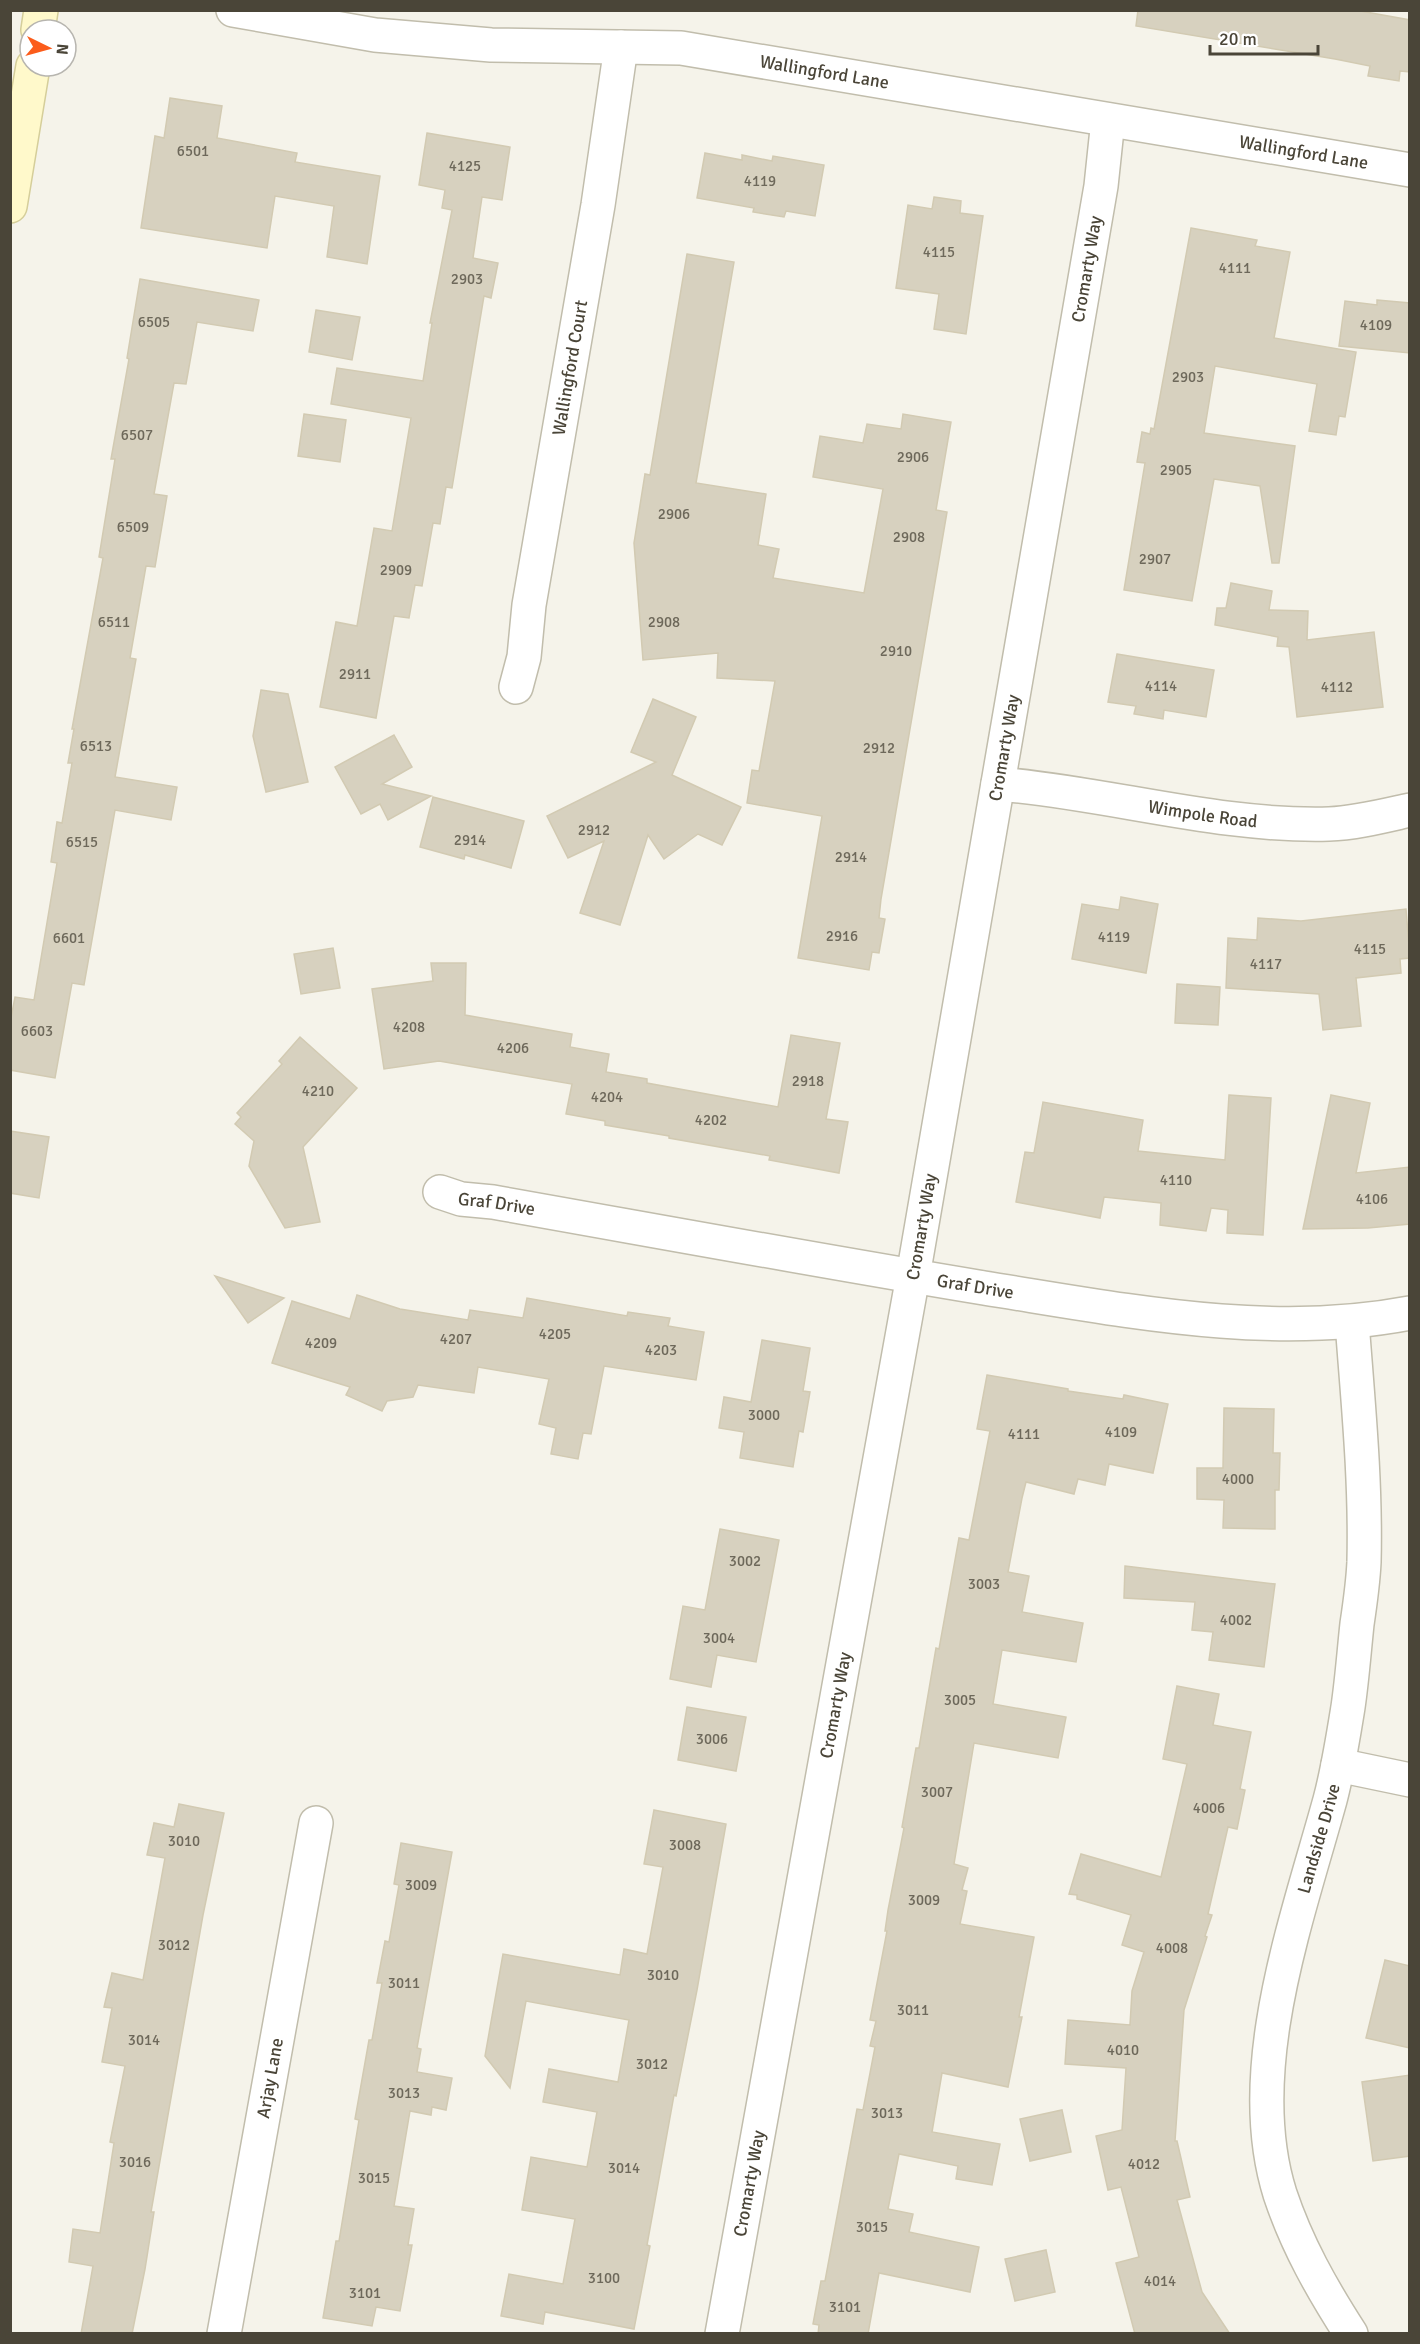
<svg xmlns="http://www.w3.org/2000/svg" width="1420" height="2344" font-family="Signika,sans-serif">
	<rect width="100%" height="100%" fill="#f5f3ea"/>
	<!-- building -->
	<g fill="#d7d1bf" stroke="#d2cab2" stroke-width="1.5">
		<path d="M1138,10H1355L1410,20V72L1400,71L1399,81L1368,76L1370,66L1335,59L1136,26Z"/>
		<path d="M170,98L222,106L217,138L297,153L295,162L380,176L367,264L327,257L334,206L275,196L267,248L141,228L155,136L164,138Z"/>
		<path d="M427,133L510,147L502,200L482,197L473,258L498,263L491,298L484,296L452,488L446,487L440,524L433,523L422,586L415,585L409,618L394,616L376,718L320,707L336,622L357,626L374,528L392,531L411,418L331,404L337,368L423,381L432,323H430L452,210L442,208L445,190L419,185Z"/>
		<path d="M705,153L742,160V155L772,161L773,156L824,165L815,216L786,211L784,217L753,212L754,208L697,198Z"/>
		<path d="M934,197L961,201L960,213L983,216L966,334L934,329L939,294L896,288L908,205L932,209Z"/>
		<path d="M1191,228L1257,240L1255,246L1290,252L1274,338L1356,352L1345,417L1339,416L1336,435L1309,431L1317,384L1215,366L1204,433L1295,446L1279,563H1272L1260,486L1214,479L1192,601L1124,590L1145,463L1137,462L1142,432L1150,434L1151,428L1154,429Z"/>
		<path d="M687,254L734,262L696,483L766,494L758,545L779,549L773,578L864,593L883,489L813,477L820,436L863,443L867,424L901,429L903,414L951,422L936,510L947,512L881,899L879,918L885,919L879,953L872,952L869,970L798,958L822,816L747,803L752,770L759,771L775,681L717,678L718,653L643,660L634,543L645,474L650,475Z"/>
		<path d="M140,279L259,300L253,331L197,322L186,384L174,383L154,494L167,496L155,567L146,566L130,658L136,659L115,777L177,787L171,820L115,810L84,985L72,983L55,1078L10,1070V1023L15,997L34,1000L57,863L51,862L57,822L62,823L72,763H68L74,729H72L103,558L99,557L115,459H111L129,359L127,358Z"/>
		<path d="M1377,300L1410,303V353L1339,346L1345,301L1377,305Z"/>
		<path d="M316,310L360,317L352,360L309,352Z"/>
		<path d="M304,414L346,420L340,462L298,456Z"/>
		<path d="M1231,583L1272,591L1269,610L1308,611L1307,640L1374,632L1383,707L1297,717L1289,647L1277,646L1278,637L1215,625L1217,608H1226Z"/>
		<path d="M1117,654L1214,670L1206,717L1164,710L1163,719L1134,714L1136,706L1108,702Z"/>
		<path d="M261,690L288,694L308,782L266,792L253,736Z"/>
		<path d="M653,699L696,717L672,775L741,807L722,845L698,834L664,859L648,835L620,925L580,913L604,841L568,858L547,816L656,762L631,752Z"/>
		<path d="M394,735L412,767L382,784L431,796L388,820L380,804L361,814L335,767Z"/>
		<path d="M433,797L524,821L511,868L465,855L464,859L420,847Z"/>
		<path d="M1121,897L1158,904L1146,973L1072,959L1082,904L1119,910Z"/>
		<path d="M1406,909L1410,958L1400,959L1401,973L1356,978L1361,1026L1323,1030L1319,994L1226,988L1228,938L1257,940L1258,918L1301,921Z"/>
		<path d="M333,948L340,988L301,994L294,954Z"/>
		<path d="M431,963H466L465,1015L572,1034L570,1047L609,1054L606,1072L647,1079V1083L778,1107L791,1035L840,1043L826,1119L848,1122L839,1173L769,1160L770,1156L669,1138V1136L605,1125V1121L566,1114L572,1084L439,1061L384,1069L372,989L433,981Z"/>
		<path d="M1177,984L1220,987L1218,1025L1175,1023Z"/>
		<path d="M300,1037L357,1088L303,1147L320,1222L285,1228L249,1166L254,1141L235,1124L241,1117L237,1113L282,1064L279,1061Z"/>
		<path d="M1229,1095L1271,1098L1263,1235L1227,1233L1228,1210L1211,1208L1206,1231L1160,1225L1161,1203L1104,1197L1100,1218L1016,1202L1025,1152L1034,1153L1043,1102L1143,1120L1138,1151L1225,1160Z"/>
		<path d="M1331,1095L1370,1103L1356,1173L1410,1167V1224L1368,1228L1303,1229Z"/>
		<path d="M10,1131L49,1137L39,1198L10,1193Z"/>
		<path d="M215,1276L284,1298L248,1323Z"/>
		<path d="M357,1295L400,1309L468,1320L470,1310L523,1318L527,1298L627,1316L628,1312L670,1318L668,1326L704,1332L696,1380L604,1366L591,1434L583,1433L578,1459L551,1454L556,1428L539,1424L549,1379L478,1367L474,1393L418,1385L413,1397L387,1401L382,1411L346,1395L350,1387L272,1363L292,1301L350,1319Z"/>
		<path d="M762,1340L810,1348L803,1391L810,1392L803,1432L799,1431L793,1467L740,1458L744,1432L719,1428L724,1397L751,1402Z"/>
		<path d="M987,1375L1068,1389V1391L1123,1399L1124,1395L1168,1404L1153,1473L1109,1464L1105,1485L1078,1479L1074,1494L1026,1482L1022,1498L1008,1572L1029,1576L1022,1612L1083,1623L1076,1662L1002,1650L993,1704L1066,1717L1058,1758L974,1743L954,1864L968,1868L962,1890L967,1891L960,1924L1034,1937L1019,2017H1022L1008,2087L942,2073L932,2132L1000,2144L992,2185L956,2179L958,2166L899,2154L888,2209L913,2214L909,2232L979,2247L970,2292L879,2273L868,2334H818L819,2325L813,2324L821,2281H825L857,2109L863,2110L875,2047L870,2046L876,2021L870,2020L887,1931H885L888,1910L904,1828L902,1827L916,1748H919L936,1648L939,1649L959,1538L969,1540L990,1431L977,1429Z"/>
		<path d="M1224,1408L1274,1409L1273,1453H1280L1279,1490H1275V1529L1223,1528L1224,1500L1197,1499V1468H1223Z"/>
		<path d="M720,1529L779,1540L756,1662L717,1655L711,1687L670,1679L683,1606L705,1610Z"/>
		<path d="M1125,1566L1275,1584L1264,1667L1209,1660L1213,1632L1192,1630L1195,1602L1124,1598Z"/>
		<path d="M1177,1686L1219,1694L1213,1725L1251,1732L1240,1789L1245,1790L1237,1829L1228,1827L1208,1914L1212,1915L1205,1936L1207,1937L1184,2010L1175,2141H1177L1190,2197L1177,2200L1202,2292L1230,2334H1135L1116,2263L1139,2257L1121,2187L1108,2190L1096,2136L1122,2130L1126,2068L1065,2064L1068,2020L1130,2025L1132,1991L1144,1952L1122,1945L1131,1915L1077,1899V1895L1069,1894L1081,1854L1161,1877L1187,1764L1163,1759Z"/>
		<path d="M687,1707L746,1717L736,1771L678,1760Z"/>
		<path d="M179,1804L224,1813L203,1915L151,2212H154L145,2269L132,2334H81L93,2266L69,2262L73,2229L100,2233L114,2143L110,2142L125,2066L102,2062L112,2008L104,2007L112,1973L143,1980L165,1858L147,1855L154,1823L174,1827Z"/>
		<path d="M654,1810L726,1824L697,1990L676,2096L674,2095L647,2245L650,2246L634,2329L545,2312L543,2324L501,2316L509,2274L563,2284L575,2219L522,2210L531,2157L587,2167L597,2112L543,2102L549,2069L618,2082L629,2020L526,2001L510,2088L485,2056L503,1954L620,1975L624,1949L647,1954L663,1867L644,1864Z"/>
		<path d="M401,1843L452,1852L417,2048L421,2049L417,2072L452,2078L446,2110L432,2107L431,2115L410,2111L394,2206L414,2209L408,2245H412L400,2311L376,2307L372,2326L323,2318L336,2241H339L359,2120L355,2119L369,2040H372L382,1983H377L385,1941L389,1942L399,1885L394,1884Z"/>
		<path d="M1385,1960L1410,1966V2048L1366,2038Z"/>
		<path d="M1410,2075V2156L1373,2161L1362,2082Z"/>
		<path d="M1062,2110L1071,2152L1030,2161L1020,2119Z"/>
		<path d="M1046,2250L1055,2292L1015,2301L1005,2259Z"/>
	</g>
	<g fill="none" stroke-linecap="round" stroke-linejoin="round">
		<!-- street casing -->
		<g stroke="#c1bdac" stroke-width="36">
			<g id="street">
				<path id="s1" d="M233,10L375,35L491,45L681,48L1410,170"/>
				<path id="s2" d="M516,687L524,657L529,605L598,205L621,47"/>
				<path id="s3" d="M998,784C1109,793 1217,827 1329,824C1356,823 1383,816 1410,810"/>
				<path id="s4" d="M440,1192L461,1199L493,1202C657,1231 820,1261 984,1288C1124,1310 1269,1340 1410,1313"/>
				<path d="M1338,1765L1410,1780"/>
				<path id="s5" d="M224,2334L316,1823"/>
				<path id="s6" d="M722,2334L913,1276L1101,186L1108,120"/>
				<path id="s7" d="M1351,2334C1322,2289 1297,2245 1280,2194C1241,2071 1297,1920 1330,1800C1338,1770 1343,1738 1348,1707C1352,1680 1354,1652 1357,1624C1360,1604 1363,1583 1364,1562C1366,1481 1358,1402 1352,1322"/>
			</g>
		</g>
		<!-- secondary casing -->
		<g stroke="#d5ce9a" stroke-width="36">
			<g id="secondary">
				<path d="M38,30L41,10"/>
				<path d="M10,206L33,66"/>
			</g>
		</g>
		<!-- street -->
		<use href="#street" stroke="#fff" stroke-width="33"/>
		<!-- secondary -->
		<use href="#secondary" stroke="#fff9cb" stroke-width="33"/>
	</g>
	<g text-anchor="middle" dominant-baseline="central" stroke-width="4.5" stroke-linejoin="round" paint-order="stroke">
		<!-- number labels -->
		<g font-size="15" fill="#6d685a">
			<text x="193" y="151">6501</text>
			<text x="465" y="166">4125</text>
			<text x="760" y="181">4119</text>
			<text x="939" y="252">4115</text>
			<text x="1235" y="268">4111</text>
			<text x="467" y="279">2903</text>
			<text x="154" y="322">6505</text>
			<text x="1376" y="325">4109</text>
			<text x="1188" y="377">2903</text>
			<text x="137" y="435">6507</text>
			<text x="913" y="457">2906</text>
			<text x="1176" y="470">2905</text>
			<text x="674" y="514">2906</text>
			<text x="133" y="527">6509</text>
			<text x="909" y="537">2908</text>
			<text x="1155" y="559">2907</text>
			<text x="396" y="570">2909</text>
			<text x="114" y="622">6511</text>
			<text x="664" y="622">2908</text>
			<text x="896" y="651">2910</text>
			<text x="355" y="674">2911</text>
			<text x="1161" y="686">4114</text>
			<text x="1337" y="687">4112</text>
			<text x="96" y="746">6513</text>
			<text x="879" y="748">2912</text>
			<text x="594" y="830">2912</text>
			<text x="470" y="840">2914</text>
			<text x="82" y="842">6515</text>
			<text x="851" y="857">2914</text>
			<text x="842" y="936">2916</text>
			<text x="1114" y="937">4119</text>
			<text x="69" y="938">6601</text>
			<text x="1370" y="949">4115</text>
			<text x="1266" y="964">4117</text>
			<text x="409" y="1027">4208</text>
			<text x="37" y="1031">6603</text>
			<text x="513" y="1048">4206</text>
			<text x="808" y="1081">2918</text>
			<text x="318" y="1091">4210</text>
			<text x="607" y="1097">4204</text>
			<text x="711" y="1120">4202</text>
			<text x="1176" y="1180">4110</text>
			<text x="1372" y="1199">4106</text>
			<text x="555" y="1334">4205</text>
			<text x="456" y="1339">4207</text>
			<text x="321" y="1343">4209</text>
			<text x="661" y="1350">4203</text>
			<text x="764" y="1415">3000</text>
			<text x="1121" y="1432">4109</text>
			<text x="1024" y="1434">4111</text>
			<text x="1238" y="1479">4000</text>
			<text x="745" y="1561">3002</text>
			<text x="984" y="1584">3003</text>
			<text x="1236" y="1620">4002</text>
			<text x="719" y="1638">3004</text>
			<text x="960" y="1700">3005</text>
			<text x="712" y="1739">3006</text>
			<text x="937" y="1792">3007</text>
			<text x="1209" y="1808">4006</text>
			<text x="184" y="1841">3010</text>
			<text x="685" y="1845">3008</text>
			<text x="421" y="1885">3009</text>
			<text x="924" y="1900">3009</text>
			<text x="174" y="1945">3012</text>
			<text x="1172" y="1948">4008</text>
			<text x="663" y="1975">3010</text>
			<text x="404" y="1983">3011</text>
			<text x="913" y="2010">3011</text>
			<text x="144" y="2040">3014</text>
			<text x="1123" y="2050">4010</text>
			<text x="652" y="2064">3012</text>
			<text x="404" y="2093">3013</text>
			<text x="887" y="2113">3013</text>
			<text x="135" y="2162">3016</text>
			<text x="1144" y="2164">4012</text>
			<text x="624" y="2168">3014</text>
			<text x="374" y="2178">3015</text>
			<text x="872" y="2227">3015</text>
			<text x="604" y="2278">3100</text>
			<text x="1160" y="2281">4014</text>
			<text x="365" y="2293">3101</text>
			<text x="845" y="2307">3101</text>
		</g>
		<!-- street labels -->
		<g font-size="18" fill="#4a4538" stroke="#fff">
			<text stroke="none"><textPath href="#s1" startOffset="596">Wallingford Lane</textPath></text>
			<text stroke="none"><textPath href="#s1" startOffset="1082">Wallingford Lane</textPath></text>
			<text stroke="none"><textPath href="#s6" startOffset="2097">Cromarty Way</textPath></text>
			<text stroke="none"><textPath href="#s2" startOffset="324">Wallingford Court</textPath></text>
			<text stroke="none"><textPath href="#s6" startOffset="1611">Cromarty Way</textPath></text>
			<text stroke="none"><textPath href="#s3" startOffset="207">Wimpole Road</textPath></text>
			<text stroke="none"><textPath href="#s4" startOffset="58">Graf Drive</textPath></text>
			<text stroke="none"><textPath href="#s6" startOffset="1125">Cromarty Way</textPath></text>
			<text stroke="none"><textPath href="#s4" startOffset="544">Graf Drive</textPath></text>
			<text stroke="none"><textPath href="#s6" startOffset="639">Cromarty Way</textPath></text>
			<text stroke="none"><textPath href="#s7" startOffset="520">Landside Drive</textPath></text>
			<text stroke="none"><textPath href="#s5" startOffset="260">Arjay Lane</textPath></text>
			<text stroke="none"><textPath href="#s6" startOffset="153">Cromarty Way</textPath></text>
		</g>
	</g>
	<!-- border -->
	<rect width="1420" height="2344" fill="none" stroke="#4a4538" stroke-width="24"/>
	<!-- north arrow -->
	<g transform="translate(48 48) rotate(95)"><circle r="28" fill="#ffffff" stroke="#b7b5af" stroke-width="1.5"/>
	<path d="M0-4.5L10 22L0 15L-10 22Z" fill="#fb5c1b"/>
	<text y="-9" font-size="16" font-weight="bold" text-anchor="middle" fill="#4a4538">N</text>
	</g>
	<!-- scale -->
	<path d="M1210 45v9h108v-9" fill="none" stroke="#4a4538" stroke-width="3"/>
	<text x="1219" y="45" font-size="18" fill="#4a4538" stroke="#ffffff" stroke-width="4.5" paint-order="stroke">20 m</text>
</svg>
